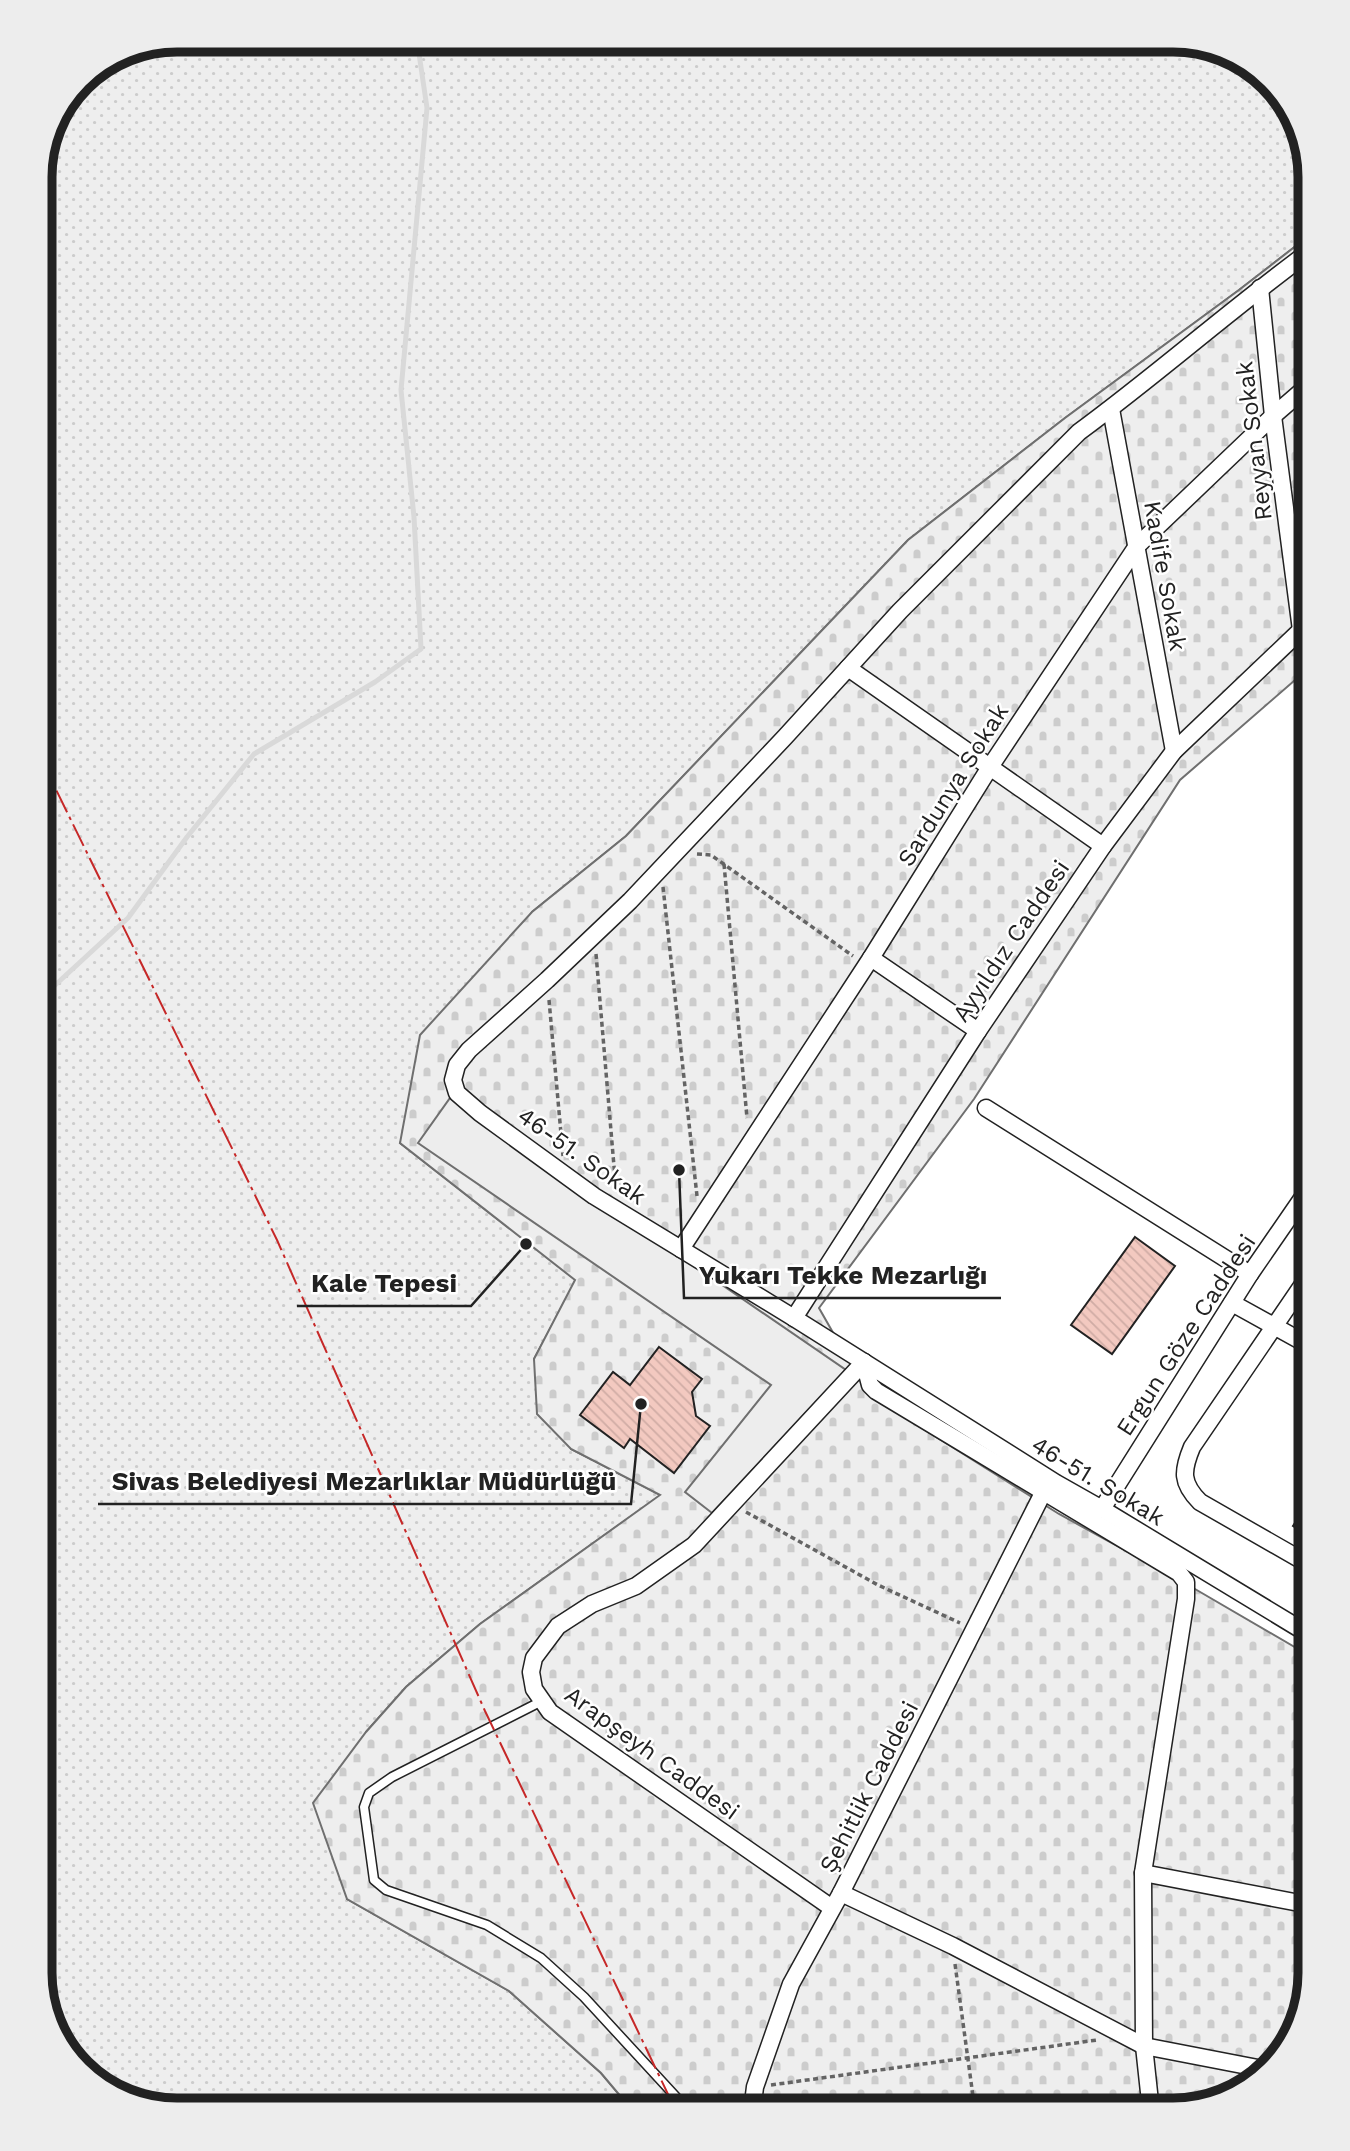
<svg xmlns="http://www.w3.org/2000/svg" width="1350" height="2151" font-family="'Work Sans',sans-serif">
	<defs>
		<pattern id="grass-dots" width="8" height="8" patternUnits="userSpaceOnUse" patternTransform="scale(1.75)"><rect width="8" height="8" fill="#eee"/><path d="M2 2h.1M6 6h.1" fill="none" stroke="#ccc" stroke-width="1.8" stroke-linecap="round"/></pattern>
		<pattern id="cemetery-stones" width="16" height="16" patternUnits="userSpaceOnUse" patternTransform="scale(1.75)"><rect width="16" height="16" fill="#eee"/><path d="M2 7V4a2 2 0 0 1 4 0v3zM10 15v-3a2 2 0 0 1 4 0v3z" fill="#ccc"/></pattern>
		<pattern id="building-back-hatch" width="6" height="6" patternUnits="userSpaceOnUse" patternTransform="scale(1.75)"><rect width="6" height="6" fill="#f3c9c0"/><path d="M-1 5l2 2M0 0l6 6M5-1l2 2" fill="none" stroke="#d0aca5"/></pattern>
	</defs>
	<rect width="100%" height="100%" fill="#fff"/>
	<!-- grass -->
	<path fill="url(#grass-dots)" stroke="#6f6f6f" stroke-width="2" d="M197,40L1182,41L1249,63L1295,116L1310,177V235L1239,290L1065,418L908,540L626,836L532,912L400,1143L576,1280L534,1359L571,1449L661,1495L480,1624L406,1687L366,1732L347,1899L509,1991L601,2073L633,2111L168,2110L101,2088L55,2035L40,1974L41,168L51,124L81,80L125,51L167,42L191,53Z"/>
	<!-- cemetery -->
	<path fill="url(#cemetery-stones)" stroke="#6f6f6f" stroke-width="2" d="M1310,235V667L1180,780L974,1099L819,1308L868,1394L1059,1514L1183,1582L1310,1656V1974L1291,2043L1234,2096L1173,2111H633L601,2073L509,1991L347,1899L313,1803L366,1732L406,1687L480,1624L660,1495L571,1449L537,1414L534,1359L575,1280L400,1143L420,1035L532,912L626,836L908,540L1065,418L1239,290Z"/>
	<!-- parking -->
	<path fill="#ededed" stroke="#6f6f6f" stroke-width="2" d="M450,1098L846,1370L712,1513L685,1492L771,1385L418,1143Z"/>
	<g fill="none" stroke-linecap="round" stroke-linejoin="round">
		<!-- stream -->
		<path stroke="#d9d9d9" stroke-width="5" d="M40,999L128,918L187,837L254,754L375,682L421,649L414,517L401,390L427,108L417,40"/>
	</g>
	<!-- building -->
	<g fill="url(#building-back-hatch)" stroke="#222" stroke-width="2">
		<path d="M1135,1237L1175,1266L1112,1354L1071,1325Z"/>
		<path d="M659,1347L702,1379L692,1392L696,1416L710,1426L674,1473L630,1439L624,1448L580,1415L613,1372L630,1385Z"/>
		<path d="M1310,1499V1537L1293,1526Z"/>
	</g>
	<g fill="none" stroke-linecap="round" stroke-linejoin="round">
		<!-- service casing -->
		<g stroke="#222" stroke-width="11">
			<path id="service" d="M542,1701L392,1777L369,1793L364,1807L374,1880L386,1890L487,1925L541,1958L584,1997L689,2111"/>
		</g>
		<!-- minor casing -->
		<g stroke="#222" stroke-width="19">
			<g id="minor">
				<path d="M1260,288L1273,416L1301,630"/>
				<path d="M1111,409L1174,751"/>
				<path d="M848,668L1103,846"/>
				<path d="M871,958L978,1031"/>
				<path d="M986,1108L1250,1274"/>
				<path d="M681,1249L871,958L990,767L1137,546L1273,416L1310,384"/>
				<path d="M1232,1303L1310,1346"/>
				<path d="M794,1318L978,1031L1103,846L1174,751L1301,630L1310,626"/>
				<path d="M864,1362L870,1385L876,1391L1179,1573L1186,1582V1599L1143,1873L1144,2046L1151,2111"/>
				<path d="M1102,1509L1250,1274L1310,1187"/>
				<path d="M1310,1565L1200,1502C1181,1483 1182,1471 1192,1447L1310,1274"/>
				<path d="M1310,1635L1102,1509L1056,1483L794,1318L594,1196L480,1113L457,1093L453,1080L457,1065L469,1050L547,980L630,901L785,737L900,611L1079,432C1158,374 1231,309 1310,251"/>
				<path d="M1143,1873L1310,1905"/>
				<path d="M841,1893L953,1946L1144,2046L1263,2069"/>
				<path d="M832,1908L550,1712L534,1689L531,1672L534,1658L558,1626L592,1604L636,1586L694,1545L864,1362"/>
				<path d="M752,2111L755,2087L791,1984L841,1893L1044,1491"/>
			</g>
		</g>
		<!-- path -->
		<g stroke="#646464" stroke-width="3.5" stroke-dasharray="5 3.5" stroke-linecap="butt">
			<path d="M697,854L711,855L853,956"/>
			<path d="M724,864L747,1118"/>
			<path d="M663,887L697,1196"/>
			<path d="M596,954L616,1190"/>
			<path d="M549,1000L563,1156"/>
			<path d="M746,1512L878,1585L960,1623"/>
			<path d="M955,1964L975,2111"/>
			<path d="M771,2085L1097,2040"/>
		</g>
		<!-- service -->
		<use href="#service" stroke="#fff" stroke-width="8"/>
		<!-- minor -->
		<use href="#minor" stroke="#fff" stroke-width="16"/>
		<!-- power -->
		<path stroke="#c62828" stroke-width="2" stroke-dasharray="24 5 3.5 5" stroke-linecap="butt" d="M40,757L277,1240L485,1711L676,2111"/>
	</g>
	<g text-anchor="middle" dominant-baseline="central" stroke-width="5" stroke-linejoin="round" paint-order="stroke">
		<!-- street labels -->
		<g font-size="24" fill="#222" stroke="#fff">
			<text transform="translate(1254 441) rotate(-97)">Reyyan Sokak</text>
			<text transform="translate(1165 576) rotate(80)">Kadife Sokak</text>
			<text transform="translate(953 785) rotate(-58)">Sardunya Sokak</text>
			<text transform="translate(1011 941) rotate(-56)">Ayyıldız Caddesi</text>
			<text transform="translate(582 1156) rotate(35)">46-51. Sokak</text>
			<text transform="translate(1186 1335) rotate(-57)">Ergun Göze Caddesi</text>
			<text transform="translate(1098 1481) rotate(31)">46-51. Sokak</text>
			<text transform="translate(652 1753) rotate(36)">Arapşeyh Caddesi</text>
			<text transform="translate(869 1787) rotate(-63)">Şehitlik Caddesi</text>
		</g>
	</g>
	<!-- crop -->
	<path d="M0 0H1350V2151H0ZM177 52H1173A125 125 0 0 1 1298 177V1973A125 125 0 0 1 1173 2098H177A125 125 0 0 1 52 1973V177A125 125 0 0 1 177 52Z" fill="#ededed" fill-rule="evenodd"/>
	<path fill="none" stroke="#222" stroke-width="9" d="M177 52H1173A125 125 0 0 1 1298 177V1973A125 125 0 0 1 1173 2098H177A125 125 0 0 1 52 1973V177A125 125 0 0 1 177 52Z"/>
	<!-- callouts -->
	<path fill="none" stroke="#222" stroke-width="2.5" d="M679 1170L684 1298H1001M526 1244L471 1306H297M641 1404L631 1504H98"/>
	<g fill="#222" stroke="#fff" stroke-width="2.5">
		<circle cx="679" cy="1170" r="7"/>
		<circle cx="526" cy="1244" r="7"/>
		<circle cx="641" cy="1404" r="7"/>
	</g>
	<g font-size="26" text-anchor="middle" font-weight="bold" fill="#222" stroke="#fff" stroke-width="5" stroke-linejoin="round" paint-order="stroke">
		<text x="843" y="1284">Yukarı Tekke Mezarlığı</text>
		<text x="384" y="1292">Kale Tepesi</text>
		<text x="364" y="1490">Sivas Belediyesi Mezarlıklar Müdürlüğü</text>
	</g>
</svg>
